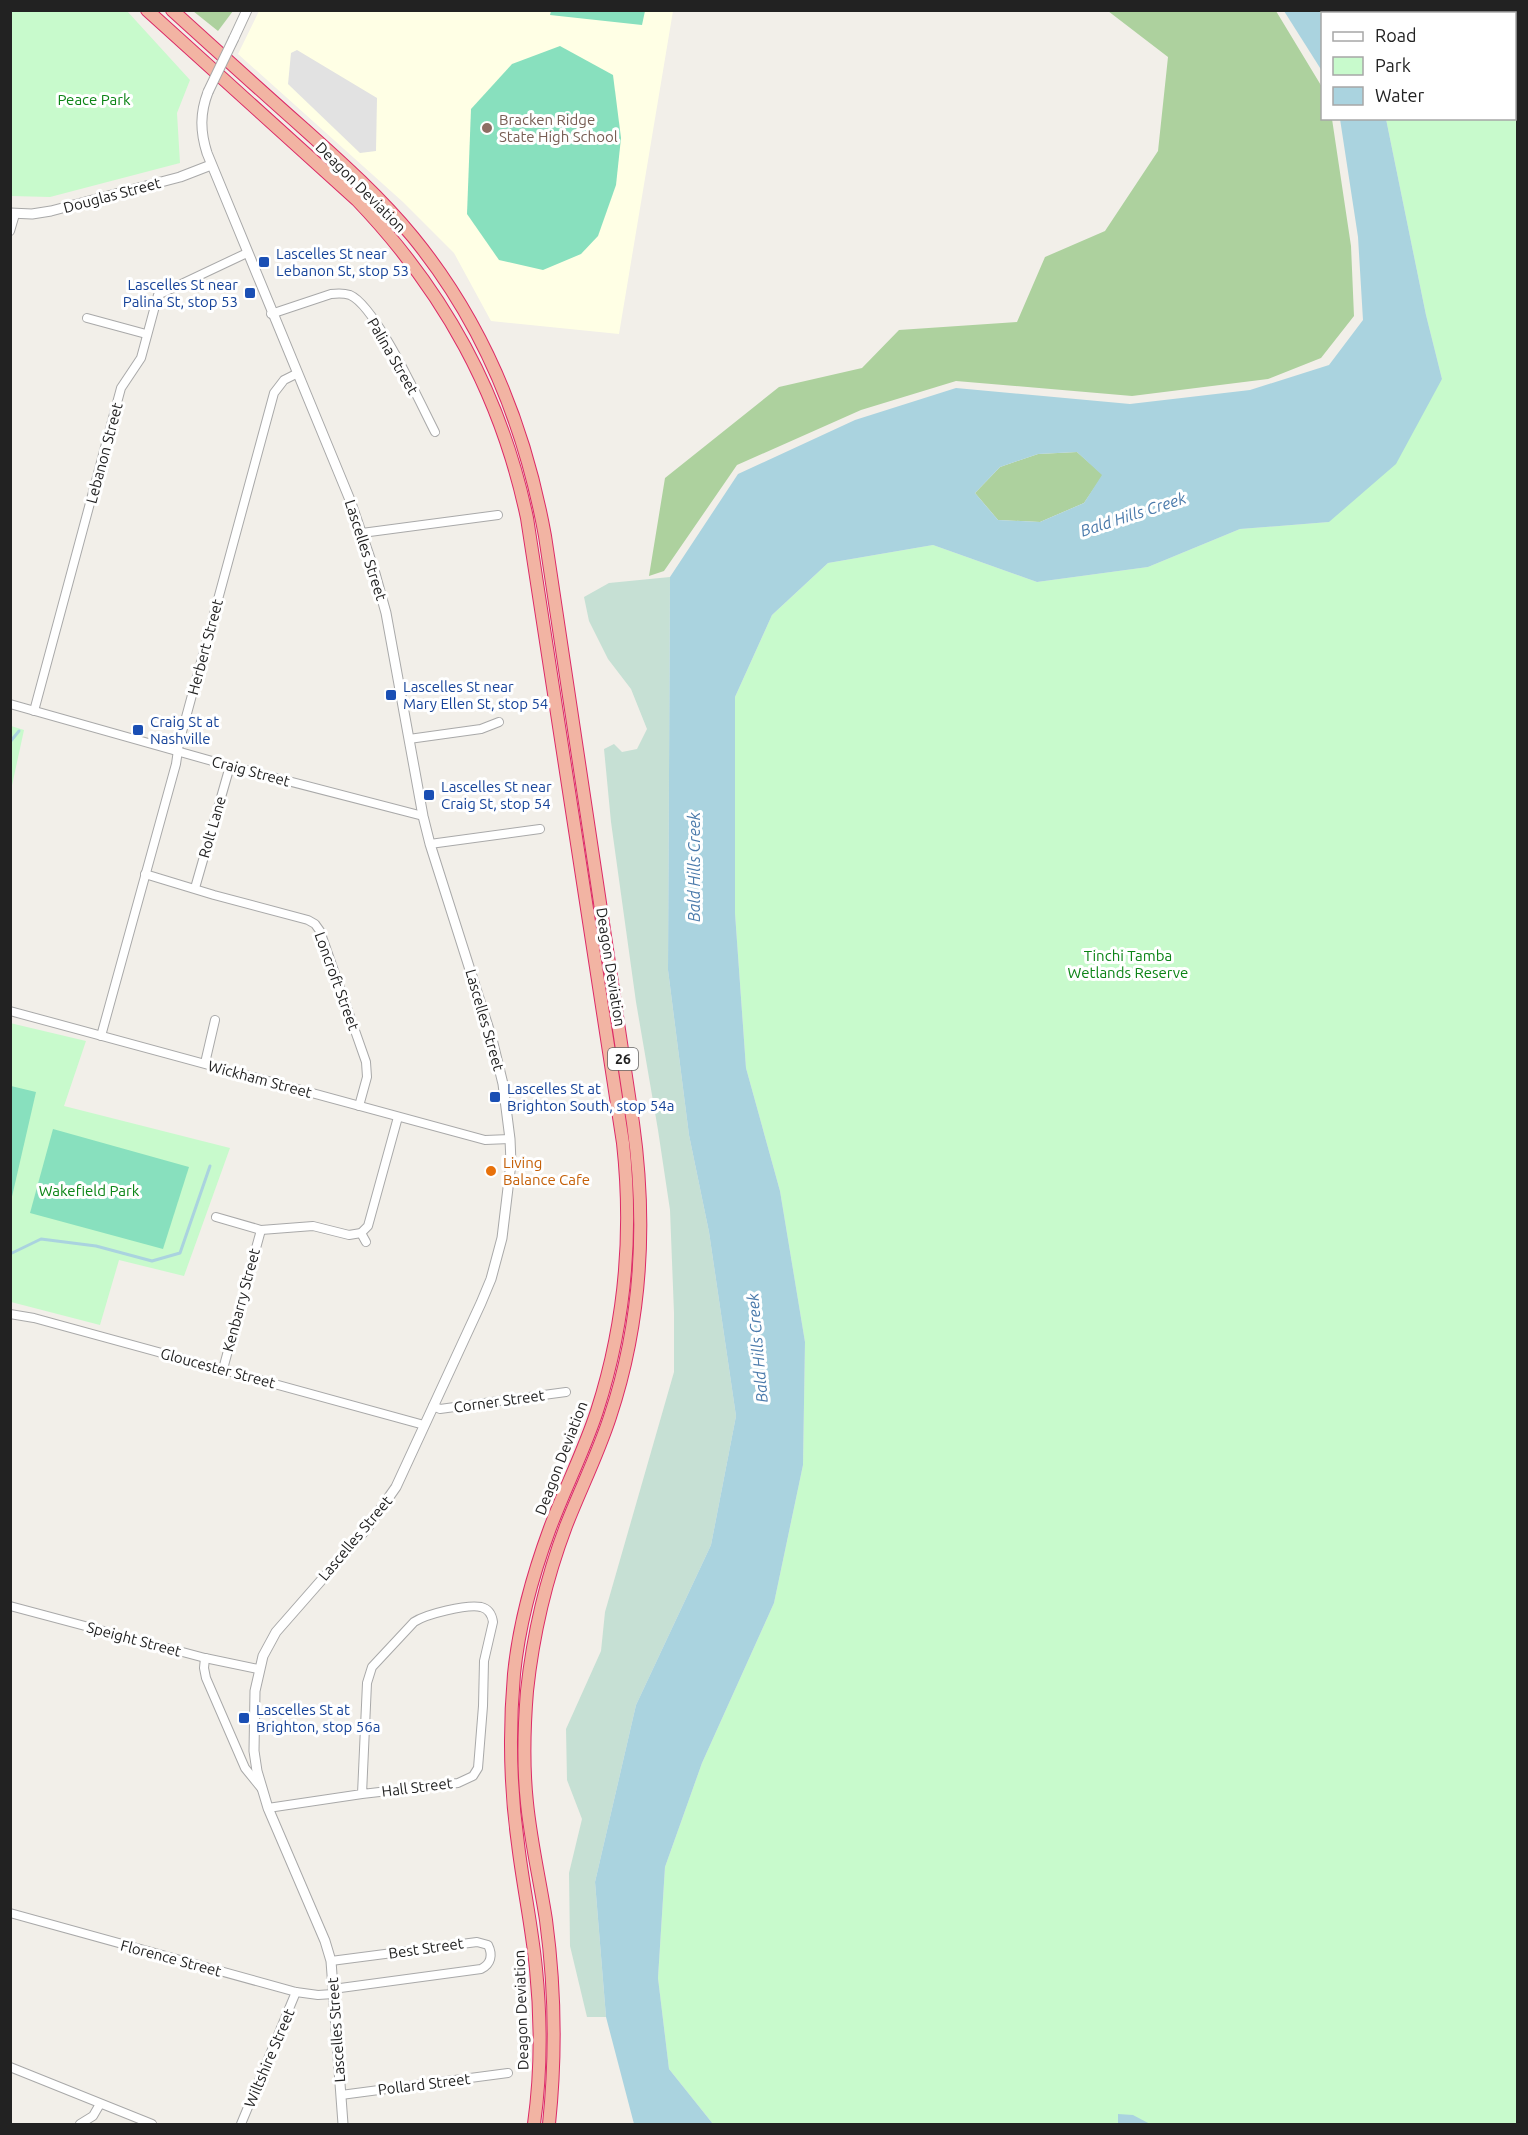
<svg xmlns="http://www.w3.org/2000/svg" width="1528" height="2135" font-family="Ubuntu,sans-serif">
	<rect width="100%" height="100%" fill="#f2efe9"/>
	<!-- education -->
	<path fill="#ffffe5" d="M259,11H673L619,334L491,321L454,253L403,202L238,54Z"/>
	<!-- forest -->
	<g fill="#add19e">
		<path d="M193,11H233L218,31Z"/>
		<path d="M1108,11H1276L1322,87V118L1332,119L1351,246L1354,316L1321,358L1268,379L1132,396L956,381L861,410L737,465L664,571L649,576L665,478L779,387L862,368L899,330L1017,322L1045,257L1105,231L1158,151L1168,57Z"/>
		<path d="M1077,452L1103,475L1084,503L1040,522L998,520L975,493L1000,467L1038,454Z"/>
	</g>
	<!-- wetland -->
	<path fill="#c6e0d4" d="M670,577L668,970L689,1135L709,1232L736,1416L711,1545L636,1705L595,1882L606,2017H587L570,1946L569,1873L582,1819L567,1780L566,1729L601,1651L605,1612L674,1372V1313L670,1210L658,1130L636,1002L611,822L604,749L614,744L622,752L637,749L647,729L631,689L608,659L589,621L584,597L609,583Z"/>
	<!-- park -->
	<g fill="#c8facc">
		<path d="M11,10L127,11L190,80L177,113L180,163L50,197L11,196Z"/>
		<path d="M1319,11H1517V2124H713L669,2069L658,1978L665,1867L702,1763L774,1603L803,1465L805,1342L780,1191L746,1068L735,913V697L772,615L828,563L933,545L1037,582L1148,567L1240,529L1329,522L1442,379L1426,315L1386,119L1514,118V14H1322V16Z"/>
		<path d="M11,726L24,730L11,790L10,726Z"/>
		<path d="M10,1023L86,1041L64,1106L230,1148L184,1276L119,1260L100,1325L11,1302Z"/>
	</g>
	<!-- pitch -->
	<g fill="#88e0be">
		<path d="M551,11V10L645,11L642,25L550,15Z"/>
		<path d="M560,46L613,75L621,138L616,185L598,236L581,254L543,270L499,260L467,214L471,109L512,64Z"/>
		<path d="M11,1086L36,1092L11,1201L10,1086Z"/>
		<path d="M53,1129L189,1167L163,1249L30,1213Z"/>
	</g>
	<!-- parking -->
	<path fill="#e2e2e2" d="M297,50L377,98L376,151L360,153L288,84L291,53Z"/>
	<!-- water -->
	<g fill="#aad3df" fill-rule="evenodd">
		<path d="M1284,11H1319L1322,16V71Z"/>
		<path d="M1340,119H1386L1426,315L1442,379L1396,464L1329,522L1240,529L1148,567L1037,582L933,545L828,563L772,615L735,697V913L746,1068L780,1191L805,1342L803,1465L774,1603L702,1763L665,1867L658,1978L669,2069L713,2124H634L606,2017L595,1882L636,1705L711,1545L736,1416L709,1232L689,1135L668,970L670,577L738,474L855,420L956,388L1130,404L1250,390L1329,365L1363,320L1358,237ZM1077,452L1102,475L1084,503L1040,522L998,520L975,493L1000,467L1038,454Z"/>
		<path d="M1118,2114L1133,2115L1150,2124H1118Z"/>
	</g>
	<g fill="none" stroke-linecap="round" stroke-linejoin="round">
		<!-- stream -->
		<g stroke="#aad3df" stroke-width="3">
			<path d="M1334,14L1335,10"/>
			<path d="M10,742L19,731"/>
			<path d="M10,1254L41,1239L96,1246L152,1261L180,1253L210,1166"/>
		</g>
		<!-- minor casing -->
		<g stroke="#a9a9a9" stroke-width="10">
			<g id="minor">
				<path d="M10,231L15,214"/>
				<path d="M271,314L331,294C338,293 344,293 350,295C376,306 420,403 435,432"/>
				<path d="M87,318L146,334"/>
				<path d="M362,533L498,515"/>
				<path d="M10,704L230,766L423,816"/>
				<path d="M34,711L121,388L141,358L158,295L247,253"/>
				<path d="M409,739L481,729L499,722"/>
				<path d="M430,844L540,829"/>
				<path d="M145,874L214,895L308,920L315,924L320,931L366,1062L367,1077L359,1106"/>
				<path d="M195,888L230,766"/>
				<path d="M10,1011L485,1140L510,1139"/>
				<path d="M101,1036L176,764L179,743L274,393L284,380L296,374"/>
				<path d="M205,1063L215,1020"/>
				<path d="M216,1217L261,1230L313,1226L349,1235L361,1233L368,1226L398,1117"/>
				<path d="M361,1233L366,1242"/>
				<path d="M10,1314L34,1318L424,1425"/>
				<path d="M223,1369L261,1230"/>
				<path d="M433,1406L440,1409L566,1392"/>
				<path d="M10,1606L205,1658L258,1669"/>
				<path d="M205,1658L204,1668L206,1678L245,1768L262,1789"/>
				<path d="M268,1808L362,1794L458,1783L473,1776L478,1768L483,1706L484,1661L493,1622C492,1615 489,1609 481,1607C467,1604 426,1614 414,1622L372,1667L367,1683L362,1794"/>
				<path d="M10,1913L296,1992L318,1995L333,1994"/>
				<path d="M331,1961L477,1942L488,1945C493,1955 491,1964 481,1969L333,1989"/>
				<path d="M10,2067L152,2124"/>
				<path d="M341,2095L508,2073"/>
				<path d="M80,2124L93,2116L100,2104"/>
				<path d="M241,2124L296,1992"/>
			</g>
		</g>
		<!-- tertiary casing -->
		<g stroke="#a9a9a9" stroke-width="11">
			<g id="tertiary">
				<path d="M234,38L247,10"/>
				<path d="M208,92C200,113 200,131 207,153L350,500L374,570L386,613L423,816L430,844L492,1039L503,1084L510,1139L511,1163L502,1238L491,1279L481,1303L396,1487L368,1527L276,1632L263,1656L255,1691L254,1751L257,1771L268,1808L325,1941L331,1961L343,2124"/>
				<path d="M10,213L32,214L51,211L180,177L211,165"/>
			</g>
		</g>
		<!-- trunk casing -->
		<g stroke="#dc2a67" stroke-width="14">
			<g id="trunk">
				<path d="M147,10L357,200C444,291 501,394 527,518L623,1143C633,1234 625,1324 597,1411C584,1451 565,1488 550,1528C533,1574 519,1624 514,1674C509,1731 510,1787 518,1844C523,1886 532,1927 536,1969C541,2019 541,2074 534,2124"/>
				<path d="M172,10C216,50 259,89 303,128C342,163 380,197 413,237C484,324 525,426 545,536L633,1123C647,1223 642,1321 610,1417C598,1454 580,1490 566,1526C546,1579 533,1635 527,1691C524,1728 523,1766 527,1803C531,1843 540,1881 546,1920C555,1987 556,2057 549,2124"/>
			</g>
		</g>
		<!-- minor -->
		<use href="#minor" stroke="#fff" stroke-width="8"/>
		<!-- tertiary -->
		<use href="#tertiary" stroke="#fff" stroke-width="9"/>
		<!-- trunk -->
		<use href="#trunk" stroke="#f2b4a3" stroke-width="12"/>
		<!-- tertiary-bridge casing -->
		<g stroke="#a9a9a9" stroke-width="11" stroke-linecap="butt">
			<path id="tertiary-bridge" d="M208,92L234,38"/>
		</g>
		<!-- tertiary-bridge -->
		<use href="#tertiary-bridge" stroke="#fff" stroke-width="9"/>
	</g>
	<!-- markers -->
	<circle fill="#8d6e63" stroke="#fff" stroke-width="2" cx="487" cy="128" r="6"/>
	<g fill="#1a4fb4" stroke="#fff" stroke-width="2">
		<rect x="258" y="256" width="12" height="12" rx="3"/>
		<rect x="244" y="287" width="12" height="12" rx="3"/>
		<rect x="385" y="689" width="12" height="12" rx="3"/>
		<rect x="132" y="724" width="12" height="12" rx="3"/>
		<rect x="423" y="789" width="12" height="12" rx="3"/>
		<rect x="489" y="1091" width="12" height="12" rx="3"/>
		<rect x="238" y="1712" width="12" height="12" rx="3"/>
	</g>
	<circle fill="#e8710a" stroke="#fff" stroke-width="2" cx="491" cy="1171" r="6"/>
	<g text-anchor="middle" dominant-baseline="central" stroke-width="6" stroke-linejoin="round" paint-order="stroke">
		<!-- shield labels -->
		<rect fill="#fff" stroke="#646464" stroke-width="1.5" x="608" y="1048" width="30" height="22" rx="4.5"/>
		<g font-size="14" font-weight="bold" fill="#222">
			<text x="623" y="1059">26</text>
		</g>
		<!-- park labels -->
		<g font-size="15" fill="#0c8416" stroke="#fff">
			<text x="94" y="99">Peace Park</text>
			<text x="1128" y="955">Tinchi Tamba<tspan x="1128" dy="17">Wetlands Reserve</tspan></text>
			<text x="89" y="1190">Wakefield Park</text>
		</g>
		<!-- education labels -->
		<g font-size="15" fill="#785e54" stroke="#fff" text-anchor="start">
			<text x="499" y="119">Bracken Ridge<tspan x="499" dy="17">State High School</tspan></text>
		</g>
		<!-- street labels -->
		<g font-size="15" fill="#222" stroke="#fff">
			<text transform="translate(361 187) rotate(45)">Deagon Deviation</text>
			<text transform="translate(112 195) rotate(-15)">Douglas Street</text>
			<text transform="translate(393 356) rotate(60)">Palina Street</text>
			<text transform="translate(104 453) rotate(-75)">Lebanon Street</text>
			<text transform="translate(366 550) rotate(72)">Lascelles Street</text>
			<text transform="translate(205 647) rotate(-75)">Herbert Street</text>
			<text transform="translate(251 771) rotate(15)">Craig Street</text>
			<text transform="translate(212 827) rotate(-74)">Rolt Lane</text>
			<text transform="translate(611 967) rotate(81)">Deagon Deviation</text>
			<text transform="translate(337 981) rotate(70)">Loncroft Street</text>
			<text transform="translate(485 1020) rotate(74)">Lascelles Street</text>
			<text transform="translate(260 1079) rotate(15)">Wickham Street</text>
			<text transform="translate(241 1300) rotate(-75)">Kenbarry Street</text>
			<text transform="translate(218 1368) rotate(15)">Gloucester Street</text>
			<text transform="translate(499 1401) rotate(-8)">Corner Street</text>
			<text transform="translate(561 1458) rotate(-69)">Deagon Deviation</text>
			<text transform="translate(355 1538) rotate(-50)">Lascelles Street</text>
			<text transform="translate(134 1639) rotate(15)">Speight Street</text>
			<text transform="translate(417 1787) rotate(-7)">Hall Street</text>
			<text transform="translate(426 1948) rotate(-8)">Best Street</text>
			<text transform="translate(171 1958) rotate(15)">Florence Street</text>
			<text transform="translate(521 2010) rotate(-92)">Deagon Deviation</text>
			<text transform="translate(336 2030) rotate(-94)">Lascelles Street</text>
			<text transform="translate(269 2058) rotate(-67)">Wiltshire Street</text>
			<text transform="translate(424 2084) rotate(-7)">Pollard Street</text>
		</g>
		<!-- transit labels -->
		<g font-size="15" fill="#164399" stroke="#fff" text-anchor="start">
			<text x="276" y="253">Lascelles St near<tspan x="276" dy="17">Lebanon St, stop 53</tspan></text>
			<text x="238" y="284" text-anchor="end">Lascelles St near<tspan x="238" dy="17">Palina St, stop 53</tspan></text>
			<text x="403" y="686">Lascelles St near<tspan x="403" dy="17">Mary Ellen St, stop 54</tspan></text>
			<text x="150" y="721">Craig St at<tspan x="150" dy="17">Nashville</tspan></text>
			<text x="441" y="786">Lascelles St near<tspan x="441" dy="17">Craig St, stop 54</tspan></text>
			<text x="507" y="1088">Lascelles St at<tspan x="507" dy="17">Brighton South, stop 54a</tspan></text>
			<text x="256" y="1709">Lascelles St at<tspan x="256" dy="17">Brighton, stop 56a</tspan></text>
		</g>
		<!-- food labels -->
		<g font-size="15" fill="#c56008" stroke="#fff" text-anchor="start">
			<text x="503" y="1162">Living<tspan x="503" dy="17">Balance Cafe</tspan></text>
		</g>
		<!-- water labels -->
		<g font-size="16" font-style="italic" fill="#4a7aab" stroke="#fff">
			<text transform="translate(1133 514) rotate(-18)">Bald Hills Creek</text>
			<text transform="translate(694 867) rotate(-90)">Bald Hills Creek</text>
			<text transform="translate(757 1348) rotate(-95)">Bald Hills Creek</text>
		</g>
	</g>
	<!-- border -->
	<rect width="1528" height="2135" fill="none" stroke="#222222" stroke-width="24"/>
	<!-- legend -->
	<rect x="1321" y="12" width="195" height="108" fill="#ffffff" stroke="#a7a7a7" stroke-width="1.5"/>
	<rect x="1333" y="32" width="30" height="9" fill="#ffffff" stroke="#a7a7a7" stroke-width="1.5"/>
	<text x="1375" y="42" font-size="18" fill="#222222">Road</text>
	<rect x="1333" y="57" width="30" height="18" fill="#c8facc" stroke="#a7a7a7" stroke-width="1.5"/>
	<text x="1375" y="72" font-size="18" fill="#222222">Park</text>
	<rect x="1333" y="87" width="30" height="18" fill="#aad3df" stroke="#a7a7a7" stroke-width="1.5"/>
	<text x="1375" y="102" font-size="18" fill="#222222">Water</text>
</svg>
